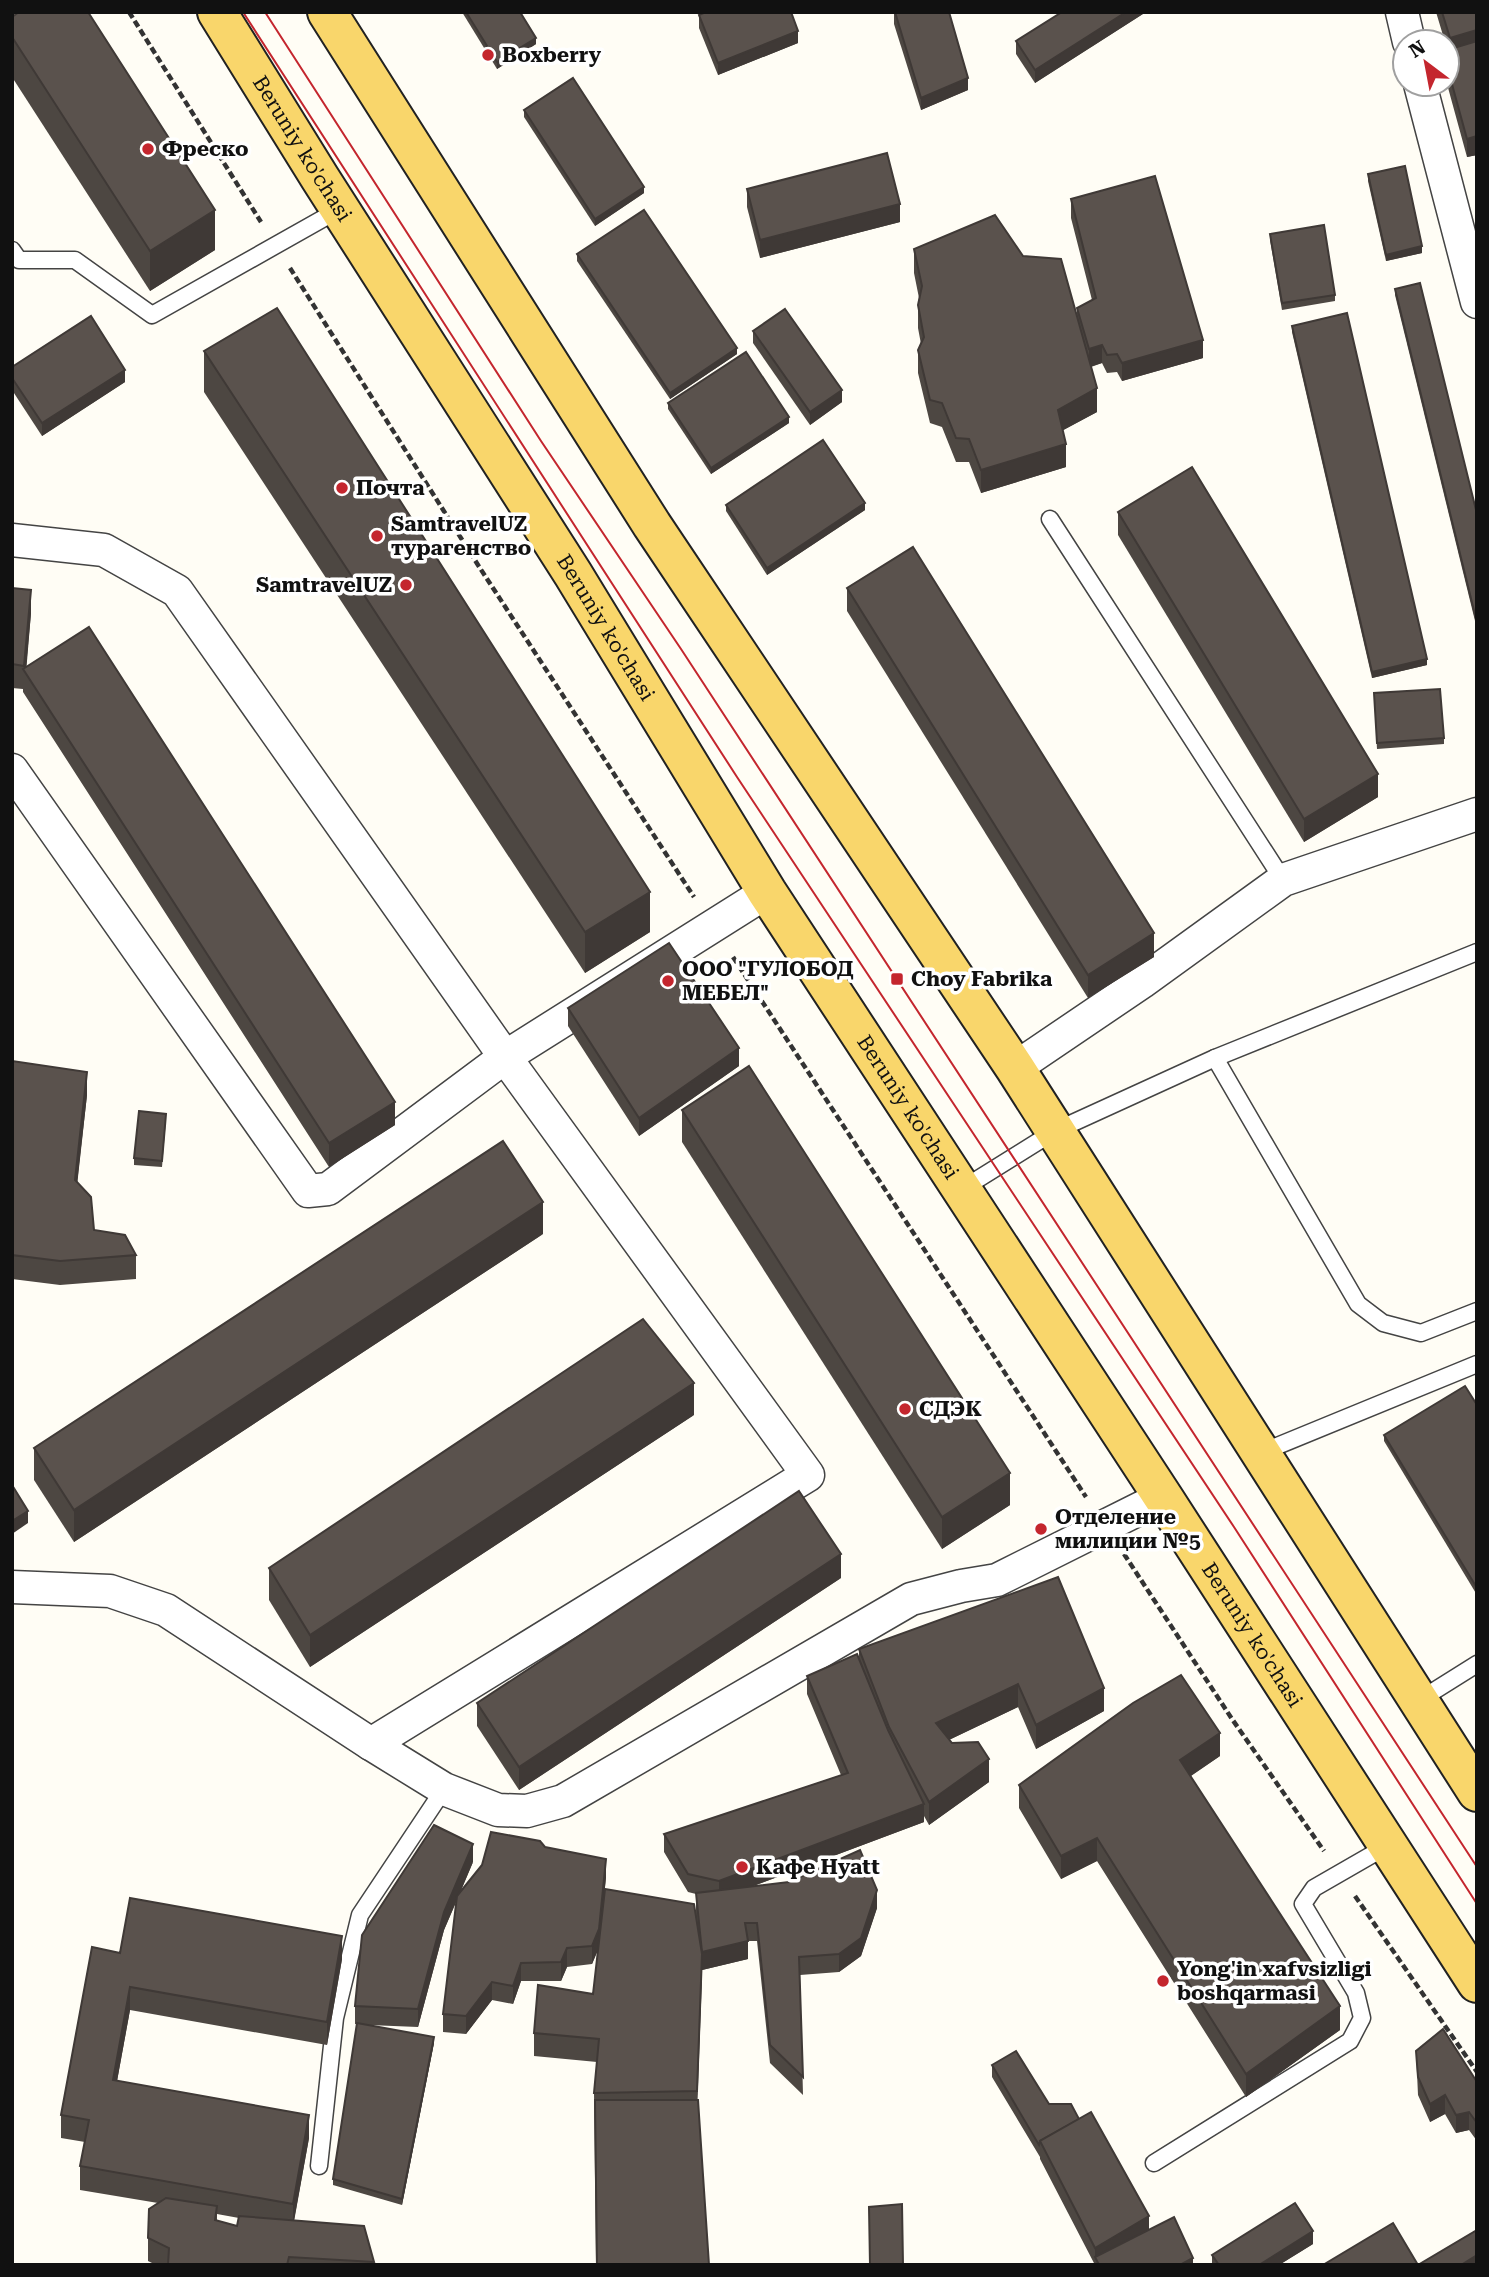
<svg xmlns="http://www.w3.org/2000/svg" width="1489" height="2277" font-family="'Roboto Serif',serif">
	<rect width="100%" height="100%" fill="#fffdf5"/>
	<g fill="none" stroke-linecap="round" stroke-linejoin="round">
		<!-- lane casing -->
		<g stroke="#444" stroke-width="19">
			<g id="lane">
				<path d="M12,250L19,260H75L152,315L340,209"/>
				<path d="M1050,519L1283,880"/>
				<path d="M1215,1058L1358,1304L1383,1323L1421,1333L1477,1311"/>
				<path d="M962,1189L1055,1131L1215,1058L1477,952"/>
				<path d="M1260,1453L1477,1364"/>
				<path d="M1418,1701L1477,1664"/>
				<path d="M1154,2163L1350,2041L1362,2018L1356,1993L1303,1904L1314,1888L1387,1846"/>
				<path d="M319,2166L335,2018L360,1915L444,1789"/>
			</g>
		</g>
		<!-- street casing -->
		<g stroke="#444" stroke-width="35">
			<g id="street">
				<path d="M1402,12L1409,42"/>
				<path d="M1420,84L1477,302"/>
				<path d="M12,540L104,550L177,591L505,1057L808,1475L371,1744"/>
				<path d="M12,770L308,1191L328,1189L505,1057L767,892"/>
				<path d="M1015,1068L1142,982L1283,880L1477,814"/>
				<path d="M12,1587L110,1591L166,1610L371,1744L444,1789L498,1810L527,1811L563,1801L911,1599L961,1586L997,1580L1163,1497"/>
			</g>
		</g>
		<!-- primary casing -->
		<g stroke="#222" stroke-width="42">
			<g id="primary">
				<path id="s1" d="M217,12L320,178L573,574L767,892L1163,1497L1477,1983"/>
				<path d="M327,12L652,525L1015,1068L1477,1792"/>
			</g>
		</g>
		<!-- path -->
		<g stroke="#333" stroke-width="4.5" stroke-dasharray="7 3.5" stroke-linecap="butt">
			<path d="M129,12L261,222"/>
			<path d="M290,268L478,565L694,897"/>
			<path d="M733,957L1086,1497"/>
			<path d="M1124,1554L1232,1719L1324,1851"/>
			<path d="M1355,1896L1477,2072"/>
		</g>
		<!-- lane -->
		<use href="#lane" stroke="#fff" stroke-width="16"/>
		<!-- street -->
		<use href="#street" stroke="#fff" stroke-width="32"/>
		<!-- primary -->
		<use href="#primary" stroke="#f9d66b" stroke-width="38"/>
		<!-- tram -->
		<g stroke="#c4262e" stroke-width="2">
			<path d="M243,12L737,777L1234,1527L1477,1904"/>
			<path d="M265,12L541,441L681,649L1477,1867"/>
		</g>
	</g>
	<!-- wall -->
	<g fill="#4d4742" fill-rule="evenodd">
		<path d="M462,12H520L536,44L497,69Z"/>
		<path d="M894,12L968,90L921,110L894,24Z"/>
		<path d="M1062,12H1146L1035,83L1016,54V41Z"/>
		<path d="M1436,12H1477V155L1467,157L1447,84V42H1445Z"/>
		<path d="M699,15L798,43L718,75L699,28Z"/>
		<path d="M12,17L215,250L150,291L12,77Z"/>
		<path d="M524,110L644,193L595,226L524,117Z"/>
		<path d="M1368,174L1422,253L1386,261L1368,181Z"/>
		<path d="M747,189L900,222L760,258L747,207Z"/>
		<path d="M1071,199L1203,358L1122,381L1117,372L1107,373L1102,363L1091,367L1097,412L1063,430L1066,467L981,493L969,462H956L942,427L930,423L918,373V350L921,344L918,328V305L919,298L914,273V249L1023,256L1077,315V308L1092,300L1071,218Z"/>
		<path d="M1270,234L1335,295V301L1282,310L1270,240Z"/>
		<path d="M577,254L737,354L670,399L577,261Z"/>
		<path d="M1395,289L1477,514V629L1395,295Z"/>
		<path d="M1292,326L1427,665L1372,678L1292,332Z"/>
		<path d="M753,331L842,402L810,425L753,343Z"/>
		<path d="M204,351L650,932L585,973L204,392Z"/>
		<path d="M12,367L125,382L42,436L12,390Z"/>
		<path d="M668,403L789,423L711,474L668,409Z"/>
		<path d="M726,505L865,510L767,575L726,511Z"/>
		<path d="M1118,512L1378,797L1304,842L1118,535Z"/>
		<path d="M12,588L31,613L26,667L395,1125L329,1167L23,692V689L12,688Z"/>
		<path d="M847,588L1154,957L1088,998L847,611Z"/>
		<path d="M1374,693L1444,738V744L1377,749Z"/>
		<path d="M568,1008L739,1066L639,1136L568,1026Z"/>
		<path d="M12,1061L87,1095L77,1183L94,1230L136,1255V1279L60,1285L12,1279Z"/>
		<path d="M682,1110L1010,1505L942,1549L682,1142Z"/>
		<path d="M166,1120L162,1167L134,1165V1158Z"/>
		<path d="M543,1234L74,1542L34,1480V1448Z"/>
		<path d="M1477,1405V1595L1384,1441V1435Z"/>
		<path d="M694,1415L310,1667L269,1600V1568Z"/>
		<path d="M1058,1577L1104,1711L1036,1749L1018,1707L949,1740L989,1782L929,1825L924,1816V1822L753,1886L877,1908L861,1956L839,1972L800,1975L803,2095L770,2063L757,1941H748V1959L702,1970V1964L697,2100L709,2265H596L594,2093L597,2062L534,2056V2033L593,1994L598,1949L592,1964L567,1967L561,1981H521L513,2004L492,2000L466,2034L443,2032V2014L457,1900L444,1930L418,2027L369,2025L434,2043L402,2205L333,2185V2179L357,2024H355V2006L473,1862L460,1893L545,1847L606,1877L603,1906L696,1911V1894L688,1892L664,1852V1834L841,1775L807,1694V1676L859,1659V1649Z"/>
		<path d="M841,1578L519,1790L477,1726V1703Z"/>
		<path d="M1220,1756L1191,1776L1340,2030L1246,2097L1097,1861L1061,1879L1019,1808V1785Z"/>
		<path d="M120,1953L342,1959L327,2045L130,2010L117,2081L309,2138L294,2220L374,2262V2265H156L148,2261V2238L158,2203L80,2190V2166L85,2142L61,2138V2115ZM217,2214L239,2218L237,2226L217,2221Z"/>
		<path d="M1416,2051L1477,2082V2141L1469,2130L1456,2133L1445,2114L1430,2122L1418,2095Z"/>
		<path d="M992,2065L1049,2104L1079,2119L1149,2229L1193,2265H1095L1040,2159V2157L992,2077Z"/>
		<path d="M1313,2244L1279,2265H1212V2255Z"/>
	</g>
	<!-- shaded-wall -->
	<g fill="#3f3936">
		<path d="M1126,12H1146L1035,83V70Z"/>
		<path d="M1477,30V48L1450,56V38Z"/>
		<path d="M798,31V43L718,75V63Z"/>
		<path d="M536,38V44L497,69V62Z"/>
		<path d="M968,78V90L921,110V98Z"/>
		<path d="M1477,136V155L1467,157V139Z"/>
		<path d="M644,187V193L595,226V219Z"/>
		<path d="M900,204V222L760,258V240Z"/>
		<path d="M215,210V250L150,291V251Z"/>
		<path d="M1422,246V253L1386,261V255Z"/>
		<path d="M1203,340V358L1122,381V363Z"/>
		<path d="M1102,345V363L1089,367V349Z"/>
		<path d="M737,348V354L670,399V393Z"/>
		<path d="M125,370V382L42,436V423Z"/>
		<path d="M1097,388V412L1058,433V410Z"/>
		<path d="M842,390V402L810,425V412Z"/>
		<path d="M789,417V423L711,474V468Z"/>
		<path d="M1066,444V467L981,493V470Z"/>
		<path d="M865,503V510L767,575V568Z"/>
		<path d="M31,590V613L26,673L24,671V666Z"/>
		<path d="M1427,659V665L1372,678V672Z"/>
		<path d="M1378,774V797L1304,842V819Z"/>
		<path d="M650,892V932L585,973V932Z"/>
		<path d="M1154,933V957L1088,998V975Z"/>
		<path d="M739,1048V1066L639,1136V1118Z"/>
		<path d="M87,1072V1095L75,1204V1180Z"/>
		<path d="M395,1102V1125L329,1167V1143Z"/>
		<path d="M543,1202V1234L74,1542V1510Z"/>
		<path d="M694,1383V1415L310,1667V1635Z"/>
		<path d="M1010,1473V1505L942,1549V1517Z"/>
		<path d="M28,1511V1523L12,1534V1521Z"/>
		<path d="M841,1554V1578L519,1790V1767Z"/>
		<path d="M1018,1684V1707L936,1746V1723Z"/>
		<path d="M1104,1688V1711L1036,1749V1725Z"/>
		<path d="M1220,1733V1756L1180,1783V1760Z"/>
		<path d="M989,1759V1782L929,1825V1802Z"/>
		<path d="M924,1804V1822L719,1899V1881Z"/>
		<path d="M1097,1838V1861L1061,1879V1856Z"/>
		<path d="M473,1844V1862L444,1930L418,2027V2009L444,1912Z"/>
		<path d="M606,1859V1877L599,1948L592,1964V1946Z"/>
		<path d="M877,1890V1908L861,1956L839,1972V1954Z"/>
		<path d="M342,1936V1959L327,2045V2022Z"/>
		<path d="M748,1941V1959L702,1970V1952Z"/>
		<path d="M567,1948V1967L561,1981V1962Z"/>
		<path d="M702,1954V1977L697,2114V2091Z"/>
		<path d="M521,1963V1981L513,2004V1986Z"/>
		<path d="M492,1982V2000L466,2034V2016Z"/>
		<path d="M130,1987V2010L113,2103V2080Z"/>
		<path d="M1340,2006V2030L1246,2097V2074Z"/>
		<path d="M434,2037V2043L402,2205V2199Z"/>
		<path d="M1445,2095V2114L1430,2122V2104Z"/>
		<path d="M1469,2112V2130L1456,2133V2115Z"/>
		<path d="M309,2115V2138L293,2227V2204Z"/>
		<path d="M1149,2216V2234L1095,2257V2248Z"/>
		<path d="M1313,2231V2244L1279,2265H1259Z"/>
		<path d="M1477,2255V2265H1461Z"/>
		<path d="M1193,2258V2265H1180Z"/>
	</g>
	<!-- building -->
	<g fill="#5a524d" stroke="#3f3936" stroke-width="2">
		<path d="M19,12H88L215,210L150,251L12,37V17Z"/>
		<path d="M466,12H520L536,38L497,62Z"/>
		<path d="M706,12H791L798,31L718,63L699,15Z"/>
		<path d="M895,12H949L968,78L921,98Z"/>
		<path d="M1062,12H1126L1035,70L1016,41Z"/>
		<path d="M1442,12H1477V30L1450,38Z"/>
		<path d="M1477,41V136L1467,139L1447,66V50Z"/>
		<path d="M573,78L644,187L595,219L524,110Z"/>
		<path d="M887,153L900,204L760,240L747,189Z"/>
		<path d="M1405,166L1422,246L1386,255L1368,174Z"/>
		<path d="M1155,176L1203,340L1122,363L1117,354L1107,355L1102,345L1089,349L1077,308L1096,298L1071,199Z"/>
		<path d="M644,210L737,348L670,393L577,254Z"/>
		<path d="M995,215L1023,256L1061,259L1097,388L1058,410L1066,444L981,470L969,439L956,438L942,403L930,400L918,350L924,337L918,305L922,286L914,249Z"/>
		<path d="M1324,225L1335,295L1282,303L1270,234Z"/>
		<path d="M1420,283L1477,514V623L1395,289Z"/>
		<path d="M277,308L650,892L585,932L204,351Z"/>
		<path d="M785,309L842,390L810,412L753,331Z"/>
		<path d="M1347,313L1427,659L1372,672L1292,326Z"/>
		<path d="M91,316L125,370L42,423L12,378V367Z"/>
		<path d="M746,352L789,417L711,468L668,403Z"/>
		<path d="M823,440L865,503L767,568L726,505Z"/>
		<path d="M1192,467L1378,774L1304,819L1118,512Z"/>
		<path d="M913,547L1154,933L1088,975L847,588Z"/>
		<path d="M12,588L31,590L24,666L12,664Z"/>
		<path d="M89,627L395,1102L329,1143L23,669Z"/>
		<path d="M1440,689L1444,738L1377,743L1374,693Z"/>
		<path d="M669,943L739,1048L639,1118L568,1008Z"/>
		<path d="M12,1061L87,1072L75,1180L91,1197L94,1230L125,1235L136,1255L60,1261L12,1255Z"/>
		<path d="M749,1066L1010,1473L942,1517L682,1110Z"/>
		<path d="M139,1111L166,1114L162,1161L134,1158Z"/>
		<path d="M503,1141L543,1202L74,1510L34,1448Z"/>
		<path d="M643,1319L694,1383L310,1635L269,1568Z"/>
		<path d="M1465,1386L1477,1405V1588L1384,1435Z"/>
		<path d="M12,1485L28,1511L12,1521Z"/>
		<path d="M799,1491L841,1554L519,1767L477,1703Z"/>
		<path d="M1058,1577L1104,1688L1036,1725L1018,1684L936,1723L952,1743L978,1742L989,1759L929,1802L889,1727L859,1649Z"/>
		<path d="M857,1654L888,1730L924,1804L719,1881L688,1874L664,1834L848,1773L807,1676Z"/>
		<path d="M1181,1675L1220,1733L1180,1760L1340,2006L1246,2074L1097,1838L1061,1856L1019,1785L1133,1703Z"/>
		<path d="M434,1825L473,1844L444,1912L418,2009L355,2006L362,1935Z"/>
		<path d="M491,1832L540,1841L545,1847L606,1859L599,1929L592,1946L567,1948L561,1962L521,1963L513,1986L492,1982L466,2016L443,2014L457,1896L482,1865Z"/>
		<path d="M860,1850L877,1890L861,1938L839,1954L799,1957L803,2077L770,2045L757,1923H745L748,1941L702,1952L696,1893L789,1882Z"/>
		<path d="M605,1889L694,1904L702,1954L697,2091L594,2093L599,2039L534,2033L538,1985L593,1994Z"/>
		<path d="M130,1898L342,1936L327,2022L130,1987L113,2080L309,2115L293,2204L80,2166L89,2120L61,2115L92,1947L120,1953Z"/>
		<path d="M357,2023L434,2037L402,2199L333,2179Z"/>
		<path d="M1443,2029L1477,2082V2123L1469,2112L1456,2115L1445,2095L1430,2104L1418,2077L1416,2051Z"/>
		<path d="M1016,2051L1049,2104H1071L1079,2119L1040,2141L1039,2145L992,2065Z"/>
		<path d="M595,2100H698L709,2265H597Z"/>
		<path d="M1091,2112L1149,2216L1095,2248L1040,2141Z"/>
		<path d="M166,2198L217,2206L215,2220L237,2226L239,2216L364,2226L374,2262L289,2257L287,2265H168L169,2248L148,2238L149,2209Z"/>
		<path d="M1295,2203L1313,2231L1259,2265H1219L1212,2255Z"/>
		<path d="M902,2204L903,2265H870L869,2207Z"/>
		<path d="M1174,2217L1193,2258L1180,2265H1099L1095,2257Z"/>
		<path d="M1393,2223L1418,2265H1323Z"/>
		<path d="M1477,2230V2255L1461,2265H1418Z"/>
	</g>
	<!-- markers -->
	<g fill="#c4262e" stroke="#fff" stroke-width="2.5">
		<circle cx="488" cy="55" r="7"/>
		<circle cx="148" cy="149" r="7"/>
		<circle cx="342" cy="488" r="7"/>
		<circle cx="377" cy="536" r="7"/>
		<circle cx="406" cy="585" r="7"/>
		<rect x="890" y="972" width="14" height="14" rx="3.5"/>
		<circle cx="668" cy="981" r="7"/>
		<circle cx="905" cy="1409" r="7"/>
		<circle cx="1041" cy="1529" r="7"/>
		<circle cx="742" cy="1867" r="7"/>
		<circle cx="1163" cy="1981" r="7"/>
	</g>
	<g text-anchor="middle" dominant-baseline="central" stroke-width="7" stroke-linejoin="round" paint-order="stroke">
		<!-- poi labels -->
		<g font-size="21" font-weight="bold" fill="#111" stroke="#fff" text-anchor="start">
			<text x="502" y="55">Boxberry</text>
			<text x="162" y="149">Фреско</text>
			<text x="356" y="488">Почта</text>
			<text x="391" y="524">SamtravelUZ<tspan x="391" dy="24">турагенство</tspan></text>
			<text x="392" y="585" text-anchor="end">SamtravelUZ</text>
			<text x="682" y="969">ООО "ГУЛОБОД<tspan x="682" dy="24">МЕБЕЛ"</tspan></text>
			<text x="911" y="979">Choy Fabrika</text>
			<text x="919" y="1409">СДЭК</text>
			<text x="1055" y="1517">Отделение<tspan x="1055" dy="24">милиции №5</tspan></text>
			<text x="756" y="1867">Кафе Hyatt</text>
			<text x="1177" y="1969">Yong'in xafvsizligi<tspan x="1177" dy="24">boshqarmasi</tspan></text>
		</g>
		<!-- street labels -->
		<g font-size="21" fill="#111" stroke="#fff">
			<text stroke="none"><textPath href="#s1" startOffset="161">Beruniy ko'chasi</textPath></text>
			<text stroke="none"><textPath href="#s1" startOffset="728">Beruniy ko'chasi</textPath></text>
			<text stroke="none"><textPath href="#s1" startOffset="1295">Beruniy ko'chasi</textPath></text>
			<text stroke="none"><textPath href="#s1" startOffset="1925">Beruniy ko'chasi</textPath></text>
		</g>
	</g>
	<!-- border -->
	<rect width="1489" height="2277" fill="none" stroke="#111111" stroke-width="28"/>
	<!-- north arrow -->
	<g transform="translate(1426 63) rotate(328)"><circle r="33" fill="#ffffff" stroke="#a0a0a0" stroke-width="2"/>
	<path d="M0-5L12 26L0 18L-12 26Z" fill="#c4262e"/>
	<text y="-10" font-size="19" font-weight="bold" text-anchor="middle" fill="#111111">N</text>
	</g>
</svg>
